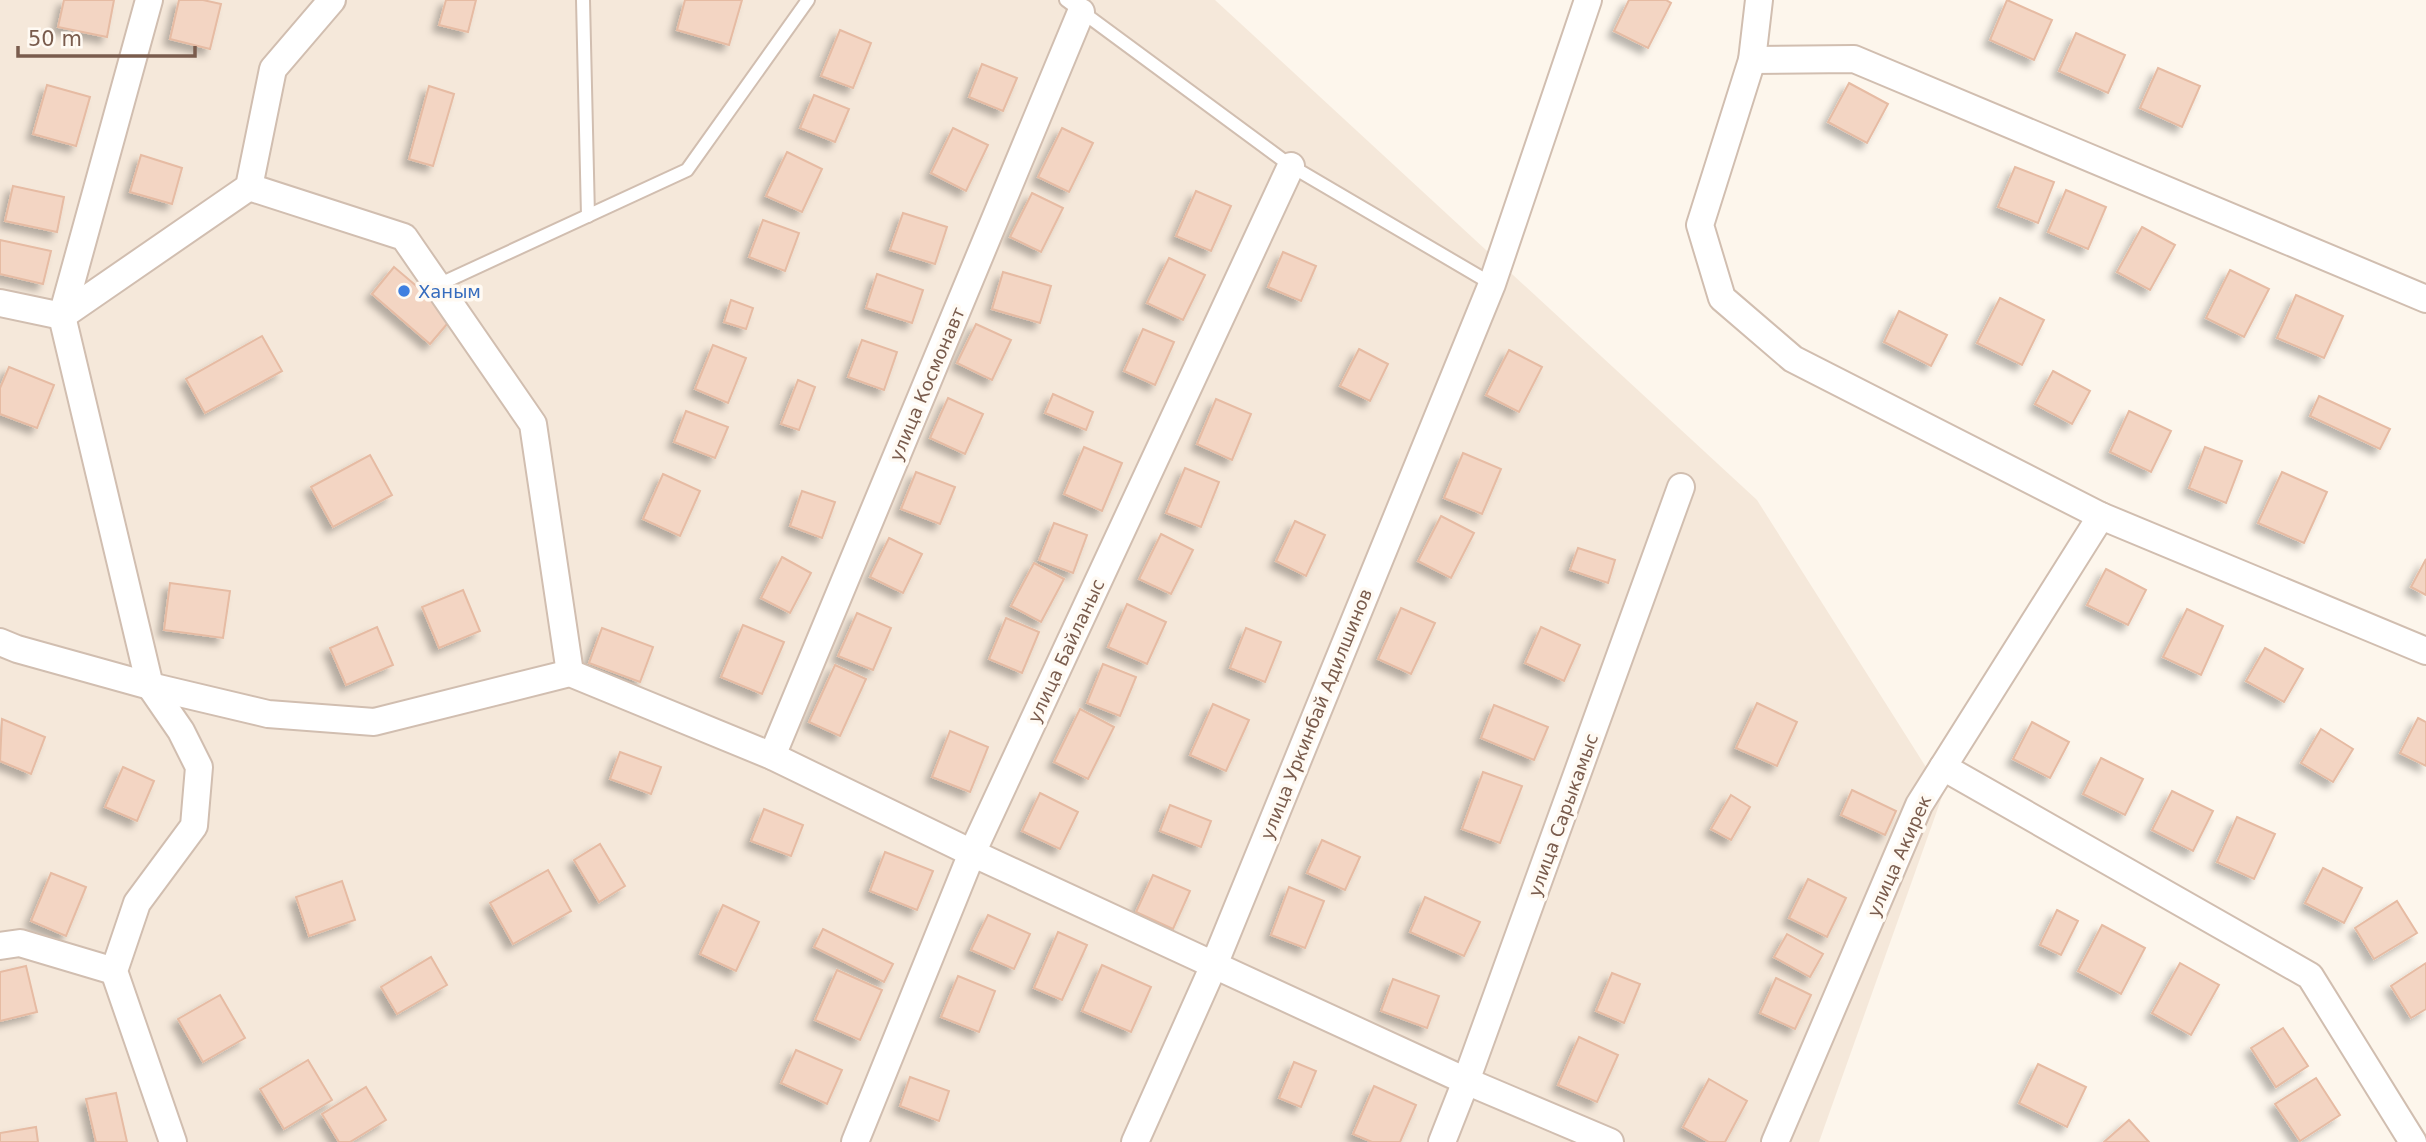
<svg xmlns="http://www.w3.org/2000/svg" width="2426" height="1142" font-family="'DejaVu Sans',sans-serif">
	<defs>
		<filter id="shadow"><feDropShadow dx="-6" dy="6" stdDeviation="3.5" flood-color="#0004"/></filter>
	</defs>
	<rect width="100%" height="100%" fill="#fdf6ec"/>
	<!-- residential -->
	<path fill="#f5e8da" d="M0,0H1215L1757,500L1943,794L1819,1142H0Z"/>
	<!-- building -->
	<g fill="#f3d5c3" stroke="#e6bba3" stroke-width="2" filter="url(#shadow)">
		<path d="M64,0H114L107,37L58,27Z"/>
		<path d="M179,0H203L221,4L210,49L170,39Z"/>
		<path d="M446,0H476L468,32L439,25Z"/>
		<path d="M685,0H742L729,45L677,30Z"/>
		<path d="M1629,0H1666L1671,3L1648,48L1614,31Z"/>
		<path d="M2007,0L2052,20L2034,60L1990,40Z"/>
		<path d="M840,30L871,43L853,88L821,76Z"/>
		<path d="M2076,33L2125,55L2108,93L2059,71Z"/>
		<path d="M982,64L1017,78L1003,111L969,97Z"/>
		<path d="M2158,68L2200,86L2182,127L2140,108Z"/>
		<path d="M1849,83L1888,104L1867,143L1828,122Z"/>
		<path d="M47,85L90,97L76,146L33,134Z"/>
		<path d="M429,86L454,94L433,166L409,159Z"/>
		<path d="M814,95L849,109L835,142L800,128Z"/>
		<path d="M953,128L988,145L966,191L931,173Z"/>
		<path d="M1062,128L1093,143L1069,192L1038,177Z"/>
		<path d="M787,152L822,169L802,212L766,196Z"/>
		<path d="M141,155L182,168L172,204L130,192Z"/>
		<path d="M2015,167L2054,182L2038,223L1998,207Z"/>
		<path d="M13,186L64,197L57,232L5,221Z"/>
		<path d="M2066,190L2106,207L2088,249L2048,232Z"/>
		<path d="M1196,191L1231,206L1211,251L1176,236Z"/>
		<path d="M1032,193L1063,208L1041,252L1010,237Z"/>
		<path d="M903,213L947,227L935,264L890,250Z"/>
		<path d="M763,220L799,233L785,271L749,257Z"/>
		<path d="M2142,227L2175,245L2150,290L2117,272Z"/>
		<path d="M0,240L51,251L43,284L0,274Z"/>
		<path d="M1283,252L1316,266L1301,301L1268,287Z"/>
		<path d="M1169,258L1205,275L1183,320L1147,303Z"/>
		<path d="M394,267L453,317L430,344L372,294Z"/>
		<path d="M2230,270L2269,289L2244,337L2206,318Z"/>
		<path d="M1003,272L1051,286L1040,323L992,309Z"/>
		<path d="M877,274L923,290L912,323L866,308Z"/>
		<path d="M2296,295L2343,316L2324,358L2277,338Z"/>
		<path d="M2000,298L2044,320L2022,365L1977,343Z"/>
		<path d="M731,300L753,308L746,329L724,322Z"/>
		<path d="M1899,311L1947,335L1931,366L1884,342Z"/>
		<path d="M976,324L1011,340L992,380L957,363Z"/>
		<path d="M1143,329L1174,342L1155,385L1124,371Z"/>
		<path d="M262,336L282,371L205,413L186,379Z"/>
		<path d="M862,340L897,352L884,390L848,377Z"/>
		<path d="M713,345L746,358L728,403L695,389Z"/>
		<path d="M1359,349L1388,364L1370,401L1340,386Z"/>
		<path d="M1509,350L1542,367L1519,412L1486,395Z"/>
		<path d="M9,367L54,385L37,428L0,414V388Z"/>
		<path d="M2053,371L2090,391L2072,424L2035,404Z"/>
		<path d="M798,380L815,387L799,430L781,424Z"/>
		<path d="M1053,394L1093,412L1086,430L1045,413Z"/>
		<path d="M2319,396L2390,429L2380,449L2310,416Z"/>
		<path d="M948,398L983,414L965,454L930,438Z"/>
		<path d="M1216,399L1251,414L1232,460L1197,444Z"/>
		<path d="M686,411L728,427L715,458L674,442Z"/>
		<path d="M2129,411L2171,431L2151,472L2110,452Z"/>
		<path d="M1084,447L1122,463L1102,511L1064,494Z"/>
		<path d="M2205,447L2242,461L2226,503L2189,488Z"/>
		<path d="M1463,453L1501,469L1482,514L1444,498Z"/>
		<path d="M370,455L392,495L333,527L311,487Z"/>
		<path d="M1185,468L1219,482L1201,527L1166,513Z"/>
		<path d="M916,472L955,487L940,524L901,509Z"/>
		<path d="M2282,472L2327,492L2304,543L2258,523Z"/>
		<path d="M663,474L700,491L680,536L643,519Z"/>
		<path d="M802,491L835,502L822,538L790,526Z"/>
		<path d="M1441,516L1474,533L1451,578L1418,561Z"/>
		<path d="M1295,521L1325,535L1306,576L1276,561Z"/>
		<path d="M1054,523L1087,535L1073,573L1039,560Z"/>
		<path d="M1161,534L1193,550L1171,594L1139,579Z"/>
		<path d="M889,538L922,554L903,593L870,577Z"/>
		<path d="M1578,548L1615,560L1608,583L1570,570Z"/>
		<path d="M782,557L811,573L790,613L761,598Z"/>
		<path d="M2426,559V595L2411,587Z"/>
		<path d="M1034,563L1064,579L1041,622L1011,606Z"/>
		<path d="M2106,569L2146,590L2128,625L2087,605Z"/>
		<path d="M170,583L230,591L223,638L164,630Z"/>
		<path d="M463,590L480,631L439,648L422,607Z"/>
		<path d="M1127,604L1166,622L1147,664L1108,647Z"/>
		<path d="M1401,608L1435,623L1411,674L1378,659Z"/>
		<path d="M2187,609L2223,626L2201,675L2163,657Z"/>
		<path d="M857,613L891,628L873,670L838,656Z"/>
		<path d="M1006,618L1039,632L1022,673L989,659Z"/>
		<path d="M743,625L784,642L762,694L721,677Z"/>
		<path d="M377,627L393,665L346,685L330,648Z"/>
		<path d="M1541,627L1580,645L1564,681L1525,663Z"/>
		<path d="M602,628L653,647L640,682L589,663Z"/>
		<path d="M1246,628L1281,642L1265,682L1230,668Z"/>
		<path d="M2265,648L2303,669L2284,702L2246,681Z"/>
		<path d="M1103,664L1136,677L1120,716L1087,703Z"/>
		<path d="M835,665L866,679L840,736L809,722Z"/>
		<path d="M1757,703L1797,722L1777,766L1736,748Z"/>
		<path d="M1213,704L1249,720L1226,771L1190,755Z"/>
		<path d="M1494,705L1548,727L1534,760L1481,738Z"/>
		<path d="M1080,709L1114,727L1088,779L1054,762Z"/>
		<path d="M2418,718L2426,722V766L2400,753Z"/>
		<path d="M2,719L45,737L31,774L0,761Z"/>
		<path d="M2032,722L2069,742L2050,778L2013,759Z"/>
		<path d="M2321,729L2353,749L2333,782L2301,763Z"/>
		<path d="M950,731L988,747L970,792L932,777Z"/>
		<path d="M620,752L661,767L651,794L610,779Z"/>
		<path d="M2101,758L2143,779L2125,815L2083,794Z"/>
		<path d="M123,767L154,781L137,821L105,807Z"/>
		<path d="M1483,772L1522,786L1500,843L1462,829Z"/>
		<path d="M1852,790L1896,811L1885,835L1841,815Z"/>
		<path d="M2172,791L2213,811L2193,851L2152,830Z"/>
		<path d="M1040,793L1078,812L1060,849L1022,831Z"/>
		<path d="M1731,795L1750,807L1731,840L1711,829Z"/>
		<path d="M1170,805L1211,821L1201,847L1160,831Z"/>
		<path d="M764,809L803,825L791,856L751,841Z"/>
		<path d="M2237,817L2275,834L2254,879L2217,862Z"/>
		<path d="M1322,840L1360,857L1345,890L1307,873Z"/>
		<path d="M600,844L625,886L599,902L574,860Z"/>
		<path d="M885,852L933,871L917,910L870,891Z"/>
		<path d="M2323,868L2362,888L2344,923L2305,903Z"/>
		<path d="M548,870L571,911L513,944L490,903Z"/>
		<path d="M51,873L86,887L66,936L31,921Z"/>
		<path d="M1153,875L1190,891L1173,929L1136,912Z"/>
		<path d="M1808,879L1846,898L1827,937L1789,918Z"/>
		<path d="M342,881L355,920L309,936L296,897Z"/>
		<path d="M1289,887L1324,901L1305,948L1271,935Z"/>
		<path d="M1425,897L1480,922L1464,956L1410,932Z"/>
		<path d="M2397,901L2417,933L2374,959L2355,928Z"/>
		<path d="M723,905L759,922L736,971L700,954Z"/>
		<path d="M2057,910L2078,921L2061,955L2040,945Z"/>
		<path d="M988,915L1030,934L1014,969L971,950Z"/>
		<path d="M2102,925L2145,948L2121,994L2078,971Z"/>
		<path d="M823,929L893,964L884,982L814,947Z"/>
		<path d="M1058,932L1087,945L1062,1000L1034,988Z"/>
		<path d="M1787,934L1823,954L1810,977L1774,957Z"/>
		<path d="M431,957L447,985L397,1014L381,987Z"/>
		<path d="M2180,963L2219,985L2191,1035L2152,1013Z"/>
		<path d="M2426,963V1009L2411,1018L2391,986Z"/>
		<path d="M1102,965L1151,987L1131,1032L1082,1011Z"/>
		<path d="M26,966L37,1012L0,1021V972Z"/>
		<path d="M837,970L882,990L860,1040L815,1020Z"/>
		<path d="M1612,973L1640,984L1624,1023L1596,1011Z"/>
		<path d="M958,976L995,991L979,1032L941,1017Z"/>
		<path d="M1776,978L1811,995L1795,1029L1760,1013Z"/>
		<path d="M1393,979L1439,996L1427,1028L1381,1011Z"/>
		<path d="M220,995L245,1038L203,1062L178,1019Z"/>
		<path d="M2283,1028L2308,1066L2276,1087L2251,1048Z"/>
		<path d="M1579,1037L1618,1055L1597,1102L1558,1085Z"/>
		<path d="M796,1050L842,1070L827,1104L781,1083Z"/>
		<path d="M308,1060L332,1100L284,1129L260,1089Z"/>
		<path d="M1294,1062L1316,1071L1301,1107L1279,1098Z"/>
		<path d="M2038,1064L2086,1087L2067,1127L2019,1103Z"/>
		<path d="M910,1077L949,1091L939,1121L900,1106Z"/>
		<path d="M2316,1078L2340,1115L2300,1141L2275,1104Z"/>
		<path d="M1709,1079L1747,1101L1725,1142H1709L1683,1127Z"/>
		<path d="M1374,1086L1416,1105L1400,1142H1372L1353,1134Z"/>
		<path d="M366,1087L386,1120L350,1142H339L322,1114Z"/>
		<path d="M116,1093L127,1142H96L86,1099Z"/>
		<path d="M2129,1120L2149,1142H2104Z"/>
		<path d="M36,1127L38,1142H0V1133Z"/>
	</g>
	<g fill="none" stroke-linecap="round" stroke-linejoin="round">
		<!-- service casing -->
		<g stroke="#d1beb0" stroke-width="16">
			<g id="service">
				<path d="M583,0L588,216"/>
				<path d="M1066,0L1291,166L1492,284"/>
				<path d="M438,285L687,170L808,0"/>
			</g>
		</g>
		<!-- minor casing -->
		<g stroke="#d1beb0" stroke-width="30">
			<g id="minor">
				<path d="M149,0L62,316L150,686L181,731L199,767L194,826L137,903L114,971L173,1142"/>
				<path d="M1759,0L1752,60L1700,225L1722,298L1793,359L2101,516L2426,651"/>
				<path d="M1752,60L1854,59L2426,299"/>
				<path d="M249,187L404,237L533,424L570,673"/>
				<path d="M0,303L62,316L249,187L273,69L332,0"/>
				<path d="M0,642L17,649L150,686L268,714L374,722L570,673L772,756L972,853L1214,965L1466,1081L1610,1142"/>
				<path d="M772,756L1081,12"/>
				<path d="M1943,767L2310,976L2413,1142"/>
				<path d="M0,946L20,943L114,971"/>
				<path d="M855,1142L972,853L1291,166"/>
				<path d="M1135,1142L1214,965L1492,284L1588,0"/>
				<path d="M1442,1142L1466,1081L1681,487"/>
				<path d="M1775,1142L1919,805L2101,516"/>
			</g>
		</g>
		<!-- service -->
		<use href="#service" stroke="#fff" stroke-width="12"/>
		<!-- minor -->
		<use href="#minor" stroke="#fff" stroke-width="26"/>
	</g>
	<!-- markers -->
	<circle fill="#3f7fe0" stroke="#fffaf3" stroke-width="2.5" cx="404" cy="291" r="7"/>
	<g text-anchor="middle" dominant-baseline="central" stroke-width="7" stroke-linejoin="round" paint-order="stroke">
		<!-- shop labels -->
		<g font-size="18" fill="#366cbe" stroke="#fffaf3" text-anchor="start">
			<text x="418" y="291">Ханым</text>
		</g>
		<!-- street labels -->
		<g font-size="18" fill="#7a5c4d" stroke="#fffaf3">
			<text transform="translate(927 384) rotate(-67)">улица Космонавт</text>
			<text transform="translate(1066 651) rotate(-65)">улица Байланыс</text>
			<text transform="translate(1316 714) rotate(-68)">улица Уркинбай Адилшинов</text>
			<text transform="translate(1563 815) rotate(-70)">улица Сарыкамыс</text>
			<text transform="translate(1899 856) rotate(-66)">улица Акирек</text>
		</g>
	</g>
	<!-- scale -->
	<path d="M18 46v10h177v-10" fill="none" stroke="#7a5c4d" stroke-width="3.5"/>
	<text x="28" y="46" font-size="21" fill="#7a5c4d" stroke="#fffaf3" stroke-width="5" paint-order="stroke">50 m</text>
</svg>
